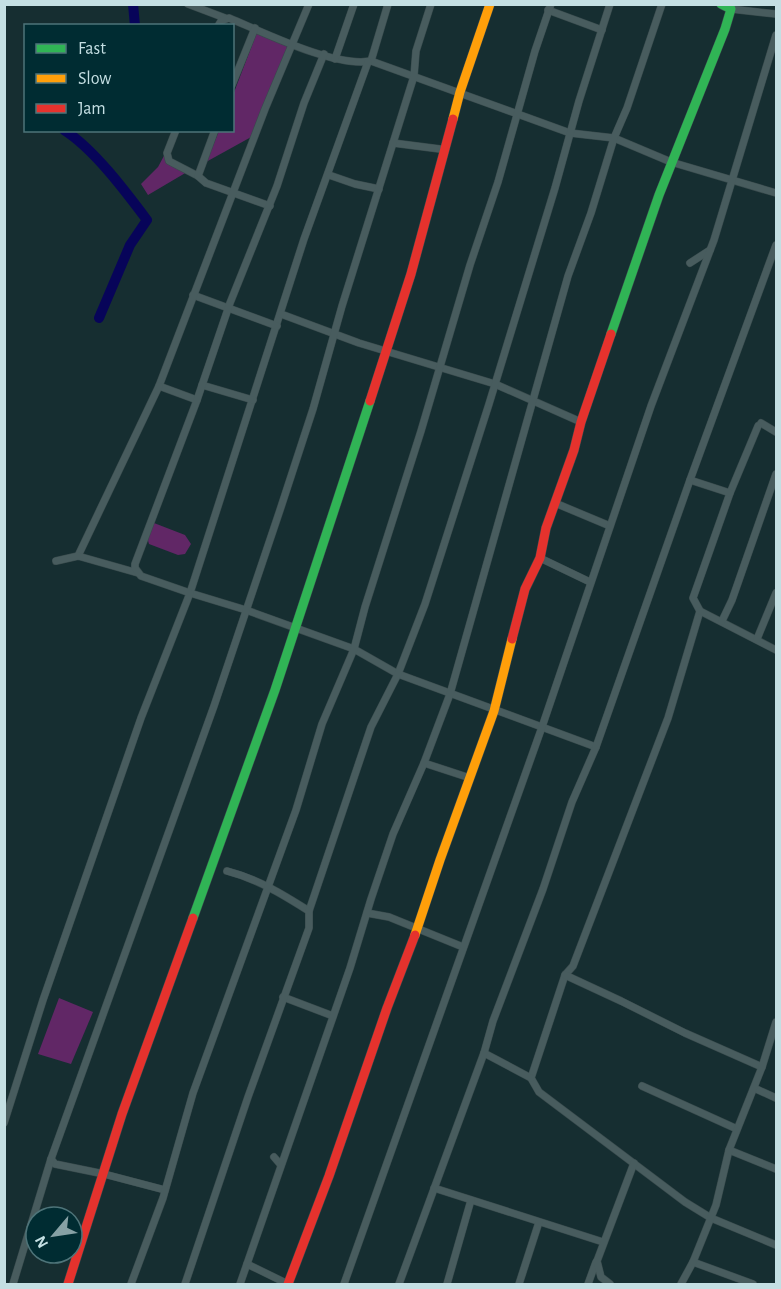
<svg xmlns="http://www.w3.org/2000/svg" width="781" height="1289" font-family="'Alegreya Sans',sans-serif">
	<rect width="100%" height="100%" fill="#162e31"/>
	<!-- green -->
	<g fill="#612766">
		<path d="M257,32L288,46L253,136L206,162L219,131L232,130L233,95Z"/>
		<path d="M166,152L170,161L187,172L148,195L141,184L158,167Z"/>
		<path d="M154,523L185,535L191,544L185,554L178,555L149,544C146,536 150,530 154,523Z"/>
		<path d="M59,998L93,1012L71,1064L38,1054Z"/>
	</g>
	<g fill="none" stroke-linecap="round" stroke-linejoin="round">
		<!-- river -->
		<g stroke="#070459" stroke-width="10">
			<path d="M133,4L135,26"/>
			<path d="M64,130C94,149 126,192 147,220L130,245L99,318"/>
		</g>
		<!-- street casing -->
		<g stroke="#384a4c" stroke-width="8">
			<g id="street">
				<path d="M188,4L225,18"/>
				<path d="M732,4L731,9L776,14"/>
				<path d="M548,10L602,30"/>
				<path d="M218,26L221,21L229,18C263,32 335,68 371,61L570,133L614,138L671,162L776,193"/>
				<path d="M335,59L354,4"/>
				<path d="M371,61L388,4"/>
				<path d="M368,62L304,239L190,593L246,610L354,649L398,674L596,747"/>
				<path d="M232,85L255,28"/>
				<path d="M176,130L167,153L169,161L198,176"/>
				<path d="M215,130L198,176L206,183L270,206"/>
				<path d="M393,143L440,149"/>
				<path d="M329,175L355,184L379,189"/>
				<path d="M690,263L710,250"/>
				<path d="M193,295L277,326"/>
				<path d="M281,314L359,343L495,384L581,422"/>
				<path d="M202,385L253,400"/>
				<path d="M197,400L159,386L265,109L309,4"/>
				<path d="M761,423L776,432"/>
				<path d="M758,426L730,493L693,598L700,611L668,718L573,966L565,975L531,1078L539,1092L685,1202L711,1218L776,1245"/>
				<path d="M690,480L730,493"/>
				<path d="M555,503L610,526"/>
				<path d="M78,556L159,386"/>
				<path d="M540,558L590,582"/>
				<path d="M56,561L78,556L138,573"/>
				<path d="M700,611L776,650"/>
				<path d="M722,621L732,600L776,474"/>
				<path d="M757,639L776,593"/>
				<path d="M424,763L470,778"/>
				<path d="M227,871C258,879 282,894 309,911"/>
				<path d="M367,913L389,917L463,947"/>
				<path d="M565,975L621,1001L685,1033L762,1067"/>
				<path d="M283,997L333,1016"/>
				<path d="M484,1053L531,1078"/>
				<path d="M642,1086L737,1129"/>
				<path d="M754,1088L776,1098"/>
				<path d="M4,1123L43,1000L141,718L190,593L141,576L135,568V564L197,400L230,303L277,186L304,103L324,54"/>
				<path d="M729,1150L776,1169"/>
				<path d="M274,1157L280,1164"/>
				<path d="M51,1159L55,1164L104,1174L165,1190"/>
				<path d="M434,1188L603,1242"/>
				<path d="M693,1262L753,1284"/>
				<path d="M247,1264L288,1284"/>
				<path d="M13,1284L51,1159L214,706L280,510L313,409L342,306L414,76L416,51L431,4"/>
				<path d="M131,1284L163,1198L193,1093L296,810L322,724L354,649L365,607L421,431L470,265L498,182L535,51L551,4"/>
				<path d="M185,1284L248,1097L309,928V911L371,727L398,674L425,604L489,404L555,188L579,101L610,4"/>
				<path d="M240,1284L350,968L371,899L393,834L424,763L450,694L568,276L591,213L614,138L627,108L662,4"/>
				<path d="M344,1284L542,727L651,406L714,240L776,35"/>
				<path d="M399,1284L484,1053L493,1021L543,889L572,802L596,747L690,480L776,245"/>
				<path d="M447,1284L471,1200"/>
				<path d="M519,1284L539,1222"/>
				<path d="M588,1284L596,1262"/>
				<path d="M610,1284L601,1277L597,1261L634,1163"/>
				<path d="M681,1284L693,1262L716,1205L729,1150L762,1067L776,1022"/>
			</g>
		</g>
		<!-- fast casing -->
		<g stroke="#384a4c" stroke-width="10">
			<g id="fast">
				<path d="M611,334L659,195L725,29L731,9L721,4"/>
				<path d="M193,918L275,690L370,401"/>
			</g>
		</g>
		<!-- slow casing -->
		<g stroke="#384a4c" stroke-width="10">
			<g id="slow">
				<path d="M453,119L460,92L490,4"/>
				<path d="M415,935L440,860L494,711L512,639"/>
			</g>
		</g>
		<!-- jam casing -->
		<g stroke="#384a4c" stroke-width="10">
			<g id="jam">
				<path d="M370,401L411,274L453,119"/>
				<path d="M512,639L525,589L540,558L546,528L574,450L581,422L611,334"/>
				<path d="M68,1284L122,1114L193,918"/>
				<path d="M288,1284L329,1176L387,1008L415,935"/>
			</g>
		</g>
		<!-- street -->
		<use href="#street" stroke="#485c5e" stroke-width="7"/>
		<!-- fast -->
		<use href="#fast" stroke="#30b455" stroke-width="9"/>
		<!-- slow -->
		<use href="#slow" stroke="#ff9f0a" stroke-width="9"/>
		<!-- jam -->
		<use href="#jam" stroke="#e5322d" stroke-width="9"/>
	</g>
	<!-- border -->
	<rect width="781" height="1289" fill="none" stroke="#c4dfe3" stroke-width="12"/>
	<!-- legend -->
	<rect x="24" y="24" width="210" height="108" fill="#002c32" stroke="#4e7479" stroke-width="1.5"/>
	<rect x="36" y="44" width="30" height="9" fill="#30b455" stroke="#4e7479" stroke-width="1.5"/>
	<text x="78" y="54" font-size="18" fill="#c4dfe3">Fast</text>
	<rect x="36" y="74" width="30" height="9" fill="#ff9f0a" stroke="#4e7479" stroke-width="1.5"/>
	<text x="78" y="84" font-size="18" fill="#c4dfe3">Slow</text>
	<rect x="36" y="104" width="30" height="9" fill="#e5322d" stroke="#4e7479" stroke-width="1.5"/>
	<text x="78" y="114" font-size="18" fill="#c4dfe3">Jam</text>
	<!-- north arrow -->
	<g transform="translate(54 1235) rotate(241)"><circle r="28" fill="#002c32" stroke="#4e7479" stroke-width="1.5"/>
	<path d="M0-4.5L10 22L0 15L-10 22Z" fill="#87a1a5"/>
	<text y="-9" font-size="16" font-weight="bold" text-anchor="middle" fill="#c4dfe3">N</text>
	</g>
</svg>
